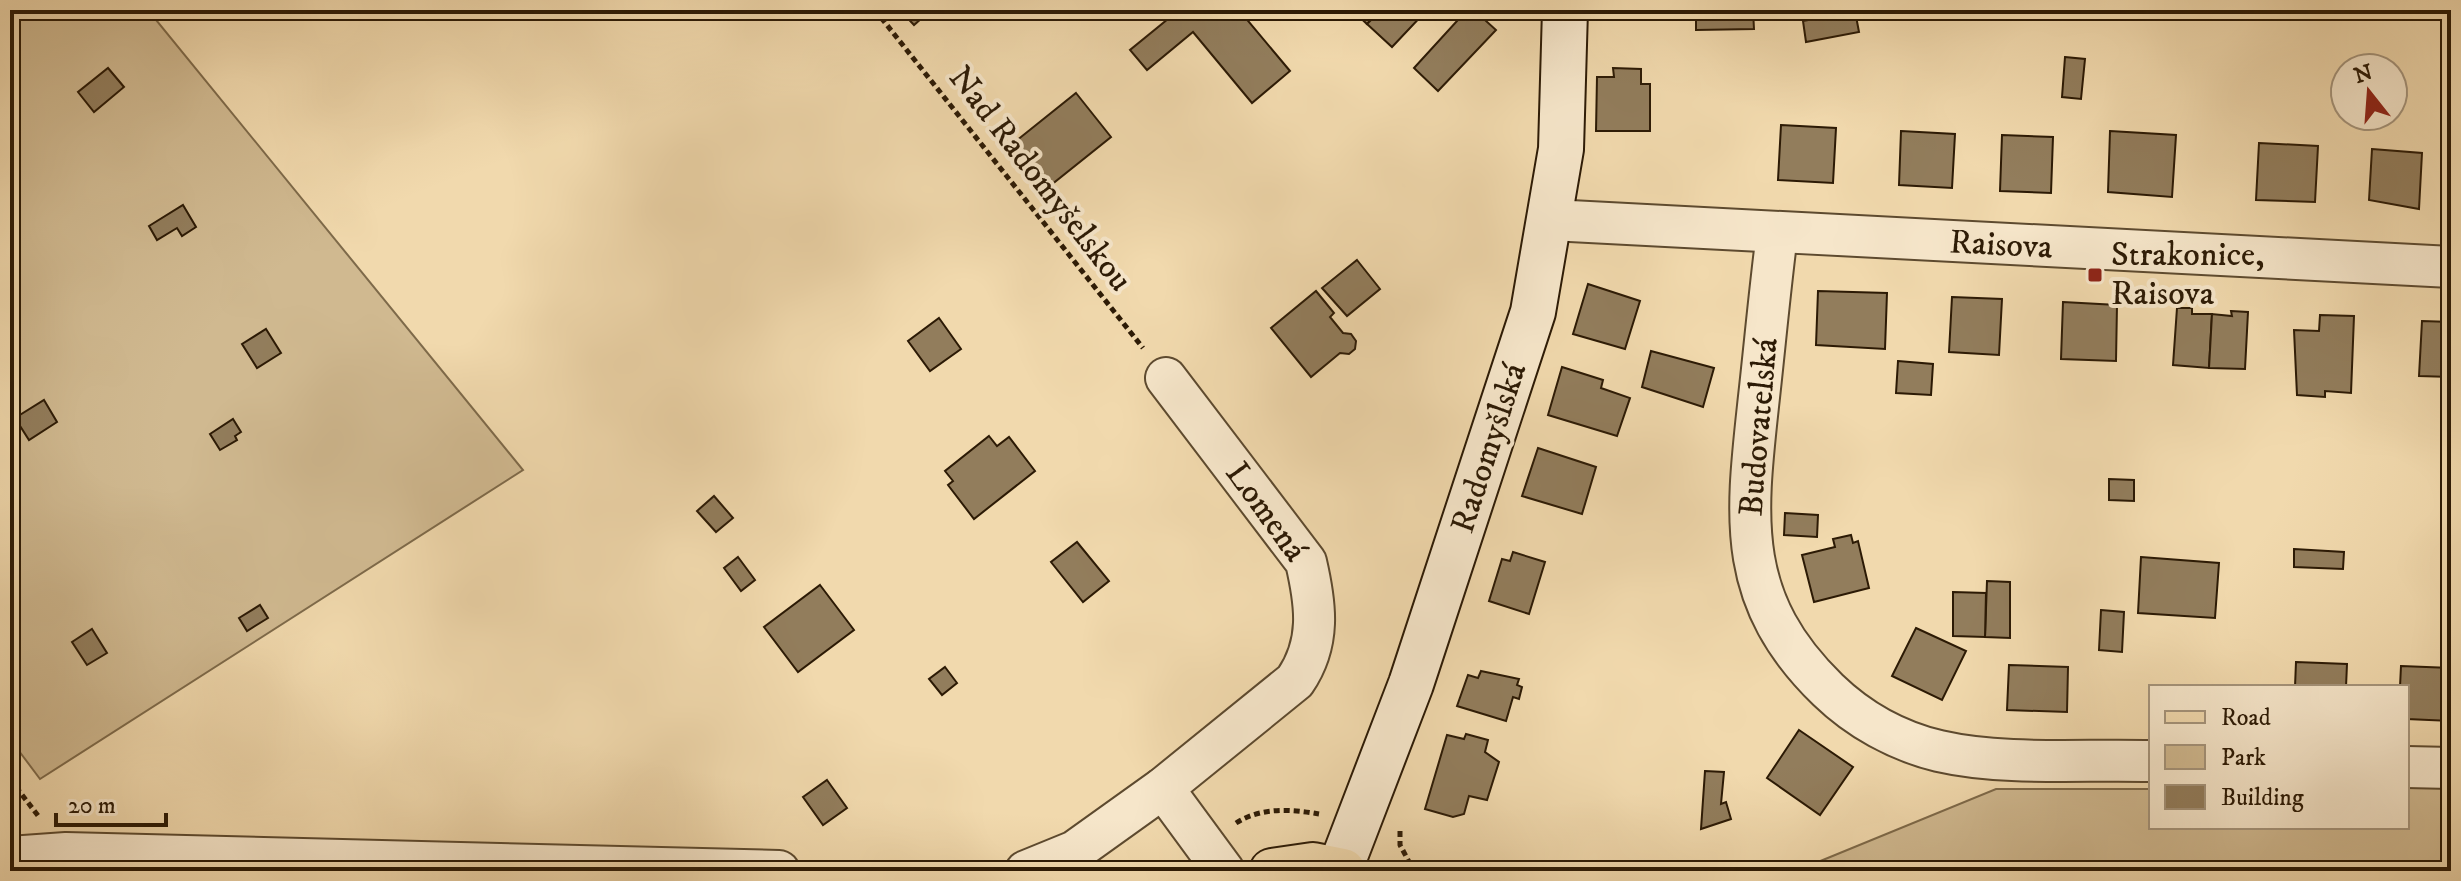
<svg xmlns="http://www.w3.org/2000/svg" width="2461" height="881" font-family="'IM FELL DW Pica',serif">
	<rect width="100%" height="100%" fill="#f1d9ad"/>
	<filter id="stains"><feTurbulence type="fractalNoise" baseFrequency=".0025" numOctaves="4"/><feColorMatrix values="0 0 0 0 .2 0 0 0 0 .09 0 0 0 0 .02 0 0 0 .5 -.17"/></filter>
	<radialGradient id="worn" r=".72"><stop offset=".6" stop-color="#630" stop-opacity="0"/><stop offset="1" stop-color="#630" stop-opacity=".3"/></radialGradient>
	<!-- green -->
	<g fill="#d0b990" stroke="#7e6a4a" stroke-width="2">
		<path d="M10,10H148L523,470L40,779L10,739Z"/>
		<path d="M2407,788H2451V871H1796L1996,789H2151V827H2407Z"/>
	</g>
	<!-- building -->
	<g fill="#927d5c" stroke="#2c1a05" stroke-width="2">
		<path d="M900,10H931L914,25Z"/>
		<path d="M1179,10H1225L1229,15L1239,10L1290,71L1252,103L1193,32L1147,70L1130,50Z"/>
		<path d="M1352,10H1381L1367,24Z"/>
		<path d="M1381,10H1427L1392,47L1367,24Z"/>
		<path d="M1467,10H1474L1496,30L1438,91L1414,68Z"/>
		<path d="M1696,10H1753L1754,29L1696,30Z"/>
		<path d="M1855,11L1859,32L1806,42L1803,21Z"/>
		<path d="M2065,57L2085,59L2081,99L2062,97Z"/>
		<path d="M108,68L124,87L94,112L78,92Z"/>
		<path d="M1613,68L1641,69V84H1650V131H1596L1597,77H1614Z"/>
		<path d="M1076,93L1111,137L1046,189L1011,145Z"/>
		<path d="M1781,125L1836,128L1833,183L1778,180Z"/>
		<path d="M1901,131L1955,134L1952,188L1899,185Z"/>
		<path d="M2110,131L2176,135L2172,197L2108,192Z"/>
		<path d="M2002,135L2053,137L2051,193L2000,191Z"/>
		<path d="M2259,143L2318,146L2315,202L2256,200Z"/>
		<path d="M2372,149L2422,153L2419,209L2369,200Z"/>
		<path d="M183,205L196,227L182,236L177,228L157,240L149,226Z"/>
		<path d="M1357,260L1380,289L1347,316L1322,288Z"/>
		<path d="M1588,284L1640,301L1625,349L1573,334Z"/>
		<path d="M1316,291L1334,313L1330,317L1343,333L1351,334L1356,341L1355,349L1349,354L1340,353L1311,377L1271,328Z"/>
		<path d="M1818,291L1887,293L1885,349L1816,345Z"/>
		<path d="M1952,297L2002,299L1999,355L1949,352Z"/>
		<path d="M2063,302L2117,305L2116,361L2061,359Z"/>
		<path d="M2177,308H2192V314H2212L2209,368L2173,365Z"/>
		<path d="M2231,311L2248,312L2245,369L2209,368L2212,314L2232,316Z"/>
		<path d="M2320,315L2354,316L2351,393L2325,391V397L2297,395L2294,330L2319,331Z"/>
		<path d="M939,318L961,349L930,371L908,341Z"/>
		<path d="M2422,321L2451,322V377L2419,376Z"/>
		<path d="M266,329L281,353L257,368L242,344Z"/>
		<path d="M1651,351L1714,368L1703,407L1642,387Z"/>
		<path d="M1898,361L1933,364L1931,395L1896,393Z"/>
		<path d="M1562,367L1603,380L1601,388L1630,398L1617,436L1548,415Z"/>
		<path d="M44,400L57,422L29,440L15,418Z"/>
		<path d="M233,419L241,432L235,436L237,440L220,450L210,434Z"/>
		<path d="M989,436L997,446L1009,437L1035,471L974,519L948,485L953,481L945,471Z"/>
		<path d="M1538,448L1596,467L1582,514L1522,496Z"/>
		<path d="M2109,479L2134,480V501L2109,500Z"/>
		<path d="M714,496L733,518L716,532L697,511Z"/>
		<path d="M1785,513L1818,515L1817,537L1784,535Z"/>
		<path d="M1851,535L1853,543L1858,541L1869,588L1814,602L1802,555L1835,547L1833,539Z"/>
		<path d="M1077,542L1109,581L1083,602L1051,562Z"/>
		<path d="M2294,549L2344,552L2343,569L2294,567Z"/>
		<path d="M1513,552L1545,562L1529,614L1489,601L1502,559L1510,561Z"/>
		<path d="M738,557L755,580L741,591L724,568Z"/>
		<path d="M2141,557L2219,563L2215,618L2138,613Z"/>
		<path d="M1987,581L2010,582V638L1985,637Z"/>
		<path d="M820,585L854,630L798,672L764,627Z"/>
		<path d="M1953,592L1986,593L1985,637L1953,636Z"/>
		<path d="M260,605L268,618L247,631L239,618Z"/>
		<path d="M2101,610L2124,612L2122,652L2099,650Z"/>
		<path d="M1916,628L1966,651L1942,700L1892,676Z"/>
		<path d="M92,629L107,653L87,665L72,642Z"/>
		<path d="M10,632L19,646L10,651Z"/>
		<path d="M2296,662L2347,664L2346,687H2295Z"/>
		<path d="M2009,665L2068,667L2067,712L2007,710Z"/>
		<path d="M2401,666L2451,668V721L2407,719V687H2400Z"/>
		<path d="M945,667L957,683L942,695L929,679Z"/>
		<path d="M1481,671L1519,679L1517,685L1522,687L1519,699L1513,697L1506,721L1457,706L1468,675L1478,678Z"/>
		<path d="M1799,730L1853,767L1820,815L1767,778Z"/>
		<path d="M1466,734L1488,740L1485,752L1499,762L1487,800L1469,796L1464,814L1453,817L1425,809L1447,735L1464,739Z"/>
		<path d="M1705,771L1724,772L1721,804L1726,802L1731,819L1701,829Z"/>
		<path d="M827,780L847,808L823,825L803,797Z"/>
	</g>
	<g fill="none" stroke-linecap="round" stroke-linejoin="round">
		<!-- street casing -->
		<g stroke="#5d4a2f" stroke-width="44">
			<g id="street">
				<path d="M1551,220L2451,267"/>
				<path d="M1777,234C1770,288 1765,343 1759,397C1746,516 1734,599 1828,690C1858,719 1897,741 1939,751C2004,766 2083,759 2151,761"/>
				<path d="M2407,767L2451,768"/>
				<path d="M1163,788L1224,871"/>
				<path d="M10,857L66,853L779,871"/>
				<path d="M1026,871L1075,851L1163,788L1295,681C1321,643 1316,605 1306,562L1166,378"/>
			</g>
		</g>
		<!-- secondary casing -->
		<g stroke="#2c1a05" stroke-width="48">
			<path id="secondary" d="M1340,869L1411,684L1533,312L1561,149L1565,10"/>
		</g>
		<!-- primary casing -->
		<g stroke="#2c1a05" stroke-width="48">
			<path id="primary" d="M1272,871L1313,865L1343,871"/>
		</g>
		<!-- path -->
		<g stroke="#2c1a05" stroke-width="5" stroke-dasharray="6 4" stroke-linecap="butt">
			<path d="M875,10L1143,348"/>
			<path d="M10,779L39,817"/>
			<path d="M1236,823C1261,807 1291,809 1319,814"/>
			<path d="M1400,831V845L1414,871"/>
		</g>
		<!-- street -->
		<use href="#street" stroke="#f6e6ca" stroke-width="40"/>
		<!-- secondary -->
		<use href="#secondary" stroke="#f6e6ca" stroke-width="44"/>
		<!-- primary -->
		<use href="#primary" stroke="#f1d9ad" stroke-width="44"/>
	</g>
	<!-- markers -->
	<rect fill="#8f2418" stroke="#f6e6ca" stroke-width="3" x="2087" y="267" width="16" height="16" rx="4"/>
	<g text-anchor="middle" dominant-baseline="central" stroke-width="8" stroke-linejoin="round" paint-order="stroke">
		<!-- street labels -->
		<g font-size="34" fill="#2c1a05" stroke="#f6e6ca">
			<text transform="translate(1040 179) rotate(52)">Nad Radomyšelskou</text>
			<text transform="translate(2001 245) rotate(3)">Raisova</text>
			<text transform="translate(1759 427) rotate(-85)">Budovatelská</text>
			<text transform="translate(1489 448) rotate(-72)">Radomyšlská</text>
			<text transform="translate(1266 512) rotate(54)">Lomená</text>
		</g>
		<!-- poi labels -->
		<g font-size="34" fill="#2c1a05" stroke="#f6e6ca" text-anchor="start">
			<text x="2111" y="255">Strakonice,<tspan x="2111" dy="39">Raisova</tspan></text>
		</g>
	</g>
	<!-- margin -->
	<rect width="2461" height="881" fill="none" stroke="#f1d9ad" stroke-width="40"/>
	<rect x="12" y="12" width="2437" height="857" fill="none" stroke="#2c1a05" stroke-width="4"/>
	<rect x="20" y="20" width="2421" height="841" fill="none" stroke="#2c1a05" stroke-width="2"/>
	<!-- legend -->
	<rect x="2149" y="685" width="260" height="144" fill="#f6e6ca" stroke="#a5947b" stroke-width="2"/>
	<rect x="2165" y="711" width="40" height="12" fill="#f1d9ad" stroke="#a5947b" stroke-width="2"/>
	<text x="2221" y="725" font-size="24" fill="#2c1a05">Road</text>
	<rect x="2165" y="745" width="40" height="24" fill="#d0b990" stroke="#a5947b" stroke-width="2"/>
	<text x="2221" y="765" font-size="24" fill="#2c1a05">Park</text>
	<rect x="2165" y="785" width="40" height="24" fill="#927d5c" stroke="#a5947b" stroke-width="2"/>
	<text x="2221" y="805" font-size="24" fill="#2c1a05">Building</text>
	<!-- north arrow -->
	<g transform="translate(2369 92) rotate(343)"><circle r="38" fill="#f6e6ca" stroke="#a5947b" stroke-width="2"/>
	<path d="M0-6L14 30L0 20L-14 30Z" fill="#8f2418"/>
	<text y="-12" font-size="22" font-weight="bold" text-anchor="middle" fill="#2c1a05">N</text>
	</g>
	<!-- scale -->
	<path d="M56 813v12h110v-12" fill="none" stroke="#2c1a05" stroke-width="4"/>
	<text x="68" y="813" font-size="24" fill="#2c1a05" stroke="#f6e6ca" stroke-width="6" paint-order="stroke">20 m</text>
	<rect width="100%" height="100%" filter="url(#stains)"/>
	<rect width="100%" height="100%" fill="url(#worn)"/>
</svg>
